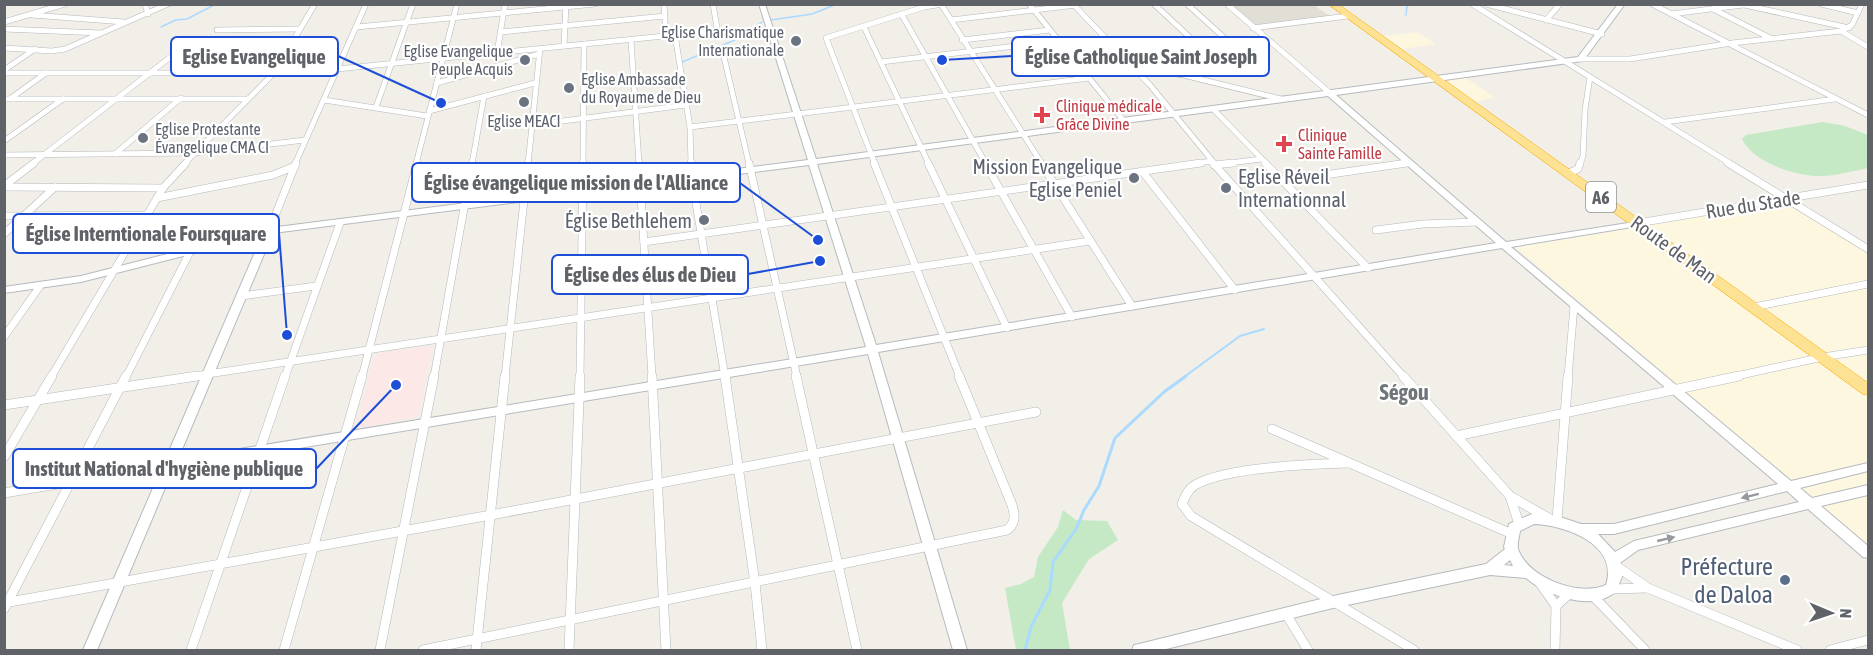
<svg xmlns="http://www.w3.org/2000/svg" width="1873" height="655" font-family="'Asap Condensed',sans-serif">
	<rect width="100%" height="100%" fill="#f1efe8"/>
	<!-- commercial -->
	<g fill="#fef7e0">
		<path d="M1417,32L1436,44L1402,49L1384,36Z"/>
		<path d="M1463,76L1494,97L1475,102L1442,79Z"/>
		<path d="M1787,202L1868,252V546L1514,246Z"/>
	</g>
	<!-- education -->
	<path fill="#e1ded6" d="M1231,5H1314L1329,16L1255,25Z"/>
	<!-- medical -->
	<path fill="#fce8e6" d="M429,346L432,348L419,413L416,417L356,428L373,357L380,353Z"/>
	<!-- green -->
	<g fill="#c5e8c5">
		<path d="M1823,122L1845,126L1868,135V168C1852,171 1833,177 1817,176C1793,175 1753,162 1742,139L1746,135Z"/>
		<path d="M1063,510L1076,520L1107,521L1118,540L1089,559L1062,603L1070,650H1016L1005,588L1021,584L1034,577L1038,557L1058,527Z"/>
	</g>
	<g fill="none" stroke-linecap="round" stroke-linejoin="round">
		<!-- stream-far2 -->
		<g stroke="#aadaff" stroke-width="1.5">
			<path d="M1406,15L1407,6L1412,4"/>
			<path d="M771,20L812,14L837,4"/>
			<path d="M161,27L176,20L187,19L216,4"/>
			<path d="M682,62L735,40L762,22"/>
		</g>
		<!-- stream-far1 -->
		<path stroke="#aadaff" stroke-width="2" d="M1184,377L1240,336L1264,329"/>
		<!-- stream -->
		<path stroke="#aadaff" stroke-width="3" d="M1025,650L1031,627L1050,590L1053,562L1076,529L1084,510L1099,486L1115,438L1164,392L1186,376"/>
		<!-- street-far2 casing -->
		<g stroke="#b5b8bc" stroke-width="6">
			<g id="street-far2">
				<path d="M145,4L148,14"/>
				<path d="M664,4L666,36"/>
				<path d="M941,4L1042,164"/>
				<path d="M1029,4L1124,121"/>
				<path d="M1073,4L1150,85L1215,164"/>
				<path d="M1154,4L1199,46L1265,38"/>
				<path d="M1187,4L1229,42"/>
				<path d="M1227,4L1330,93"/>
				<path d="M1472,4L1731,164"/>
				<path d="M1486,4L1602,34"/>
				<path d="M1652,4L1868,115"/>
				<path d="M1740,4L1849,28"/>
				<path d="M1821,4L1858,13"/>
				<path d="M1713,9L1770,38"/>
				<path d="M1671,14L1743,5"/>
				<path d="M32,15L124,22"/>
				<path d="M902,15L986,164"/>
				<path d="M951,20L1076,5"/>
				<path d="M1546,20L1560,4"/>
				<path d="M4,22L65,4"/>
				<path d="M357,27L595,4"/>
				<path d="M864,27L929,164"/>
				<path d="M1253,28L1348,16"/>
				<path d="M4,29L101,33"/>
				<path d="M217,30L299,29"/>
				<path d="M1841,31L1868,47"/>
				<path d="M501,32L665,16"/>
				<path d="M675,35L690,127L691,164"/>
				<path d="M631,40L639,164"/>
				<path d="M962,40L1050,30"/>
				<path d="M564,46L566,4"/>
				<path d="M4,48L52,51L65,49L168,4"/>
				<path d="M497,53L505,4"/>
				<path d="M724,57L749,164"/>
				<path d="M1580,59H1630L1732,43L1841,31L1852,25L1862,4"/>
				<path d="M1126,61L1281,99"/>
				<path d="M881,62L1058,41"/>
				<path d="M4,70L35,49"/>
				<path d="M4,73H274L337,69L714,31L717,28L713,4"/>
				<path d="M1179,75L1199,51V46"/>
				<path d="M437,83L539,54"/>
				<path d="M11,98L46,73"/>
				<path d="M4,99H248"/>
				<path d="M324,100L427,116"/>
				<path d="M376,107L413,4"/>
				<path d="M1213,109L1267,164"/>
				<path d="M429,111L535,83"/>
				<path d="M1665,122L1835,99"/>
				<path d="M532,125L686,105"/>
				<path d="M690,127L1089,78"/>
				<path d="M4,141L63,99"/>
				<path d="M115,154L181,98"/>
				<path d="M4,155L194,153L305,140"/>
				<path d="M32,164L177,52L186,49H288"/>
				<path d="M184,164L274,73L315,4"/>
				<path d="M295,164L366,4"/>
				<path d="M416,164L457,4"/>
				<path d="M472,164L484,96"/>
				<path d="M528,164L540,49"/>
				<path d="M583,164L584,44"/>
				<path d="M875,164L826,38L924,7L943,4"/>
				<path d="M1191,164L1212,161"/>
				<path d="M1222,164L1261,159"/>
				<path d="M1400,164L1407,163"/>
				<path d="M1580,164L1583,156L1585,110L1590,77"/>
			</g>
		</g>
		<!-- street-far1 casing -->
		<g stroke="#b5b8bc" stroke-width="8">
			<g id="street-far1">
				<path d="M639,163L652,377"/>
				<path d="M691,163L692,179L725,377"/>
				<path d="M749,163L797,377"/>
				<path d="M874,163L960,377"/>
				<path d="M928,163L1007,328"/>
				<path d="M985,163L1072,317"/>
				<path d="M1041,163L1132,306"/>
				<path d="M1213,163L1404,377"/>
				<path d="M1265,163L1368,268"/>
				<path d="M1728,163L1868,249"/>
				<path d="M1214,165L1233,163"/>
				<path d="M1142,171L1235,290"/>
				<path d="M1569,173L1578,169L1580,163"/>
				<path d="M1283,181L1407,163"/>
				<path d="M4,186L34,163"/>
				<path d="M4,187L163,188"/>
				<path d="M157,198L273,175L295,166"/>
				<path d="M4,216L146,215"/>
				<path d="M1638,223L1868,185"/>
				<path d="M1376,230L1423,224L1477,222"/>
				<path d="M269,231L296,163"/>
				<path d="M4,234L55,187"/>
				<path d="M644,242L1201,163"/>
				<path d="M241,296L316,286"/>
				<path d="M1754,307L1868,284"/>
				<path d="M4,337L40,286"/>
				<path d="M51,377L163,188L186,163"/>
				<path d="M126,377L191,250"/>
				<path d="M188,377L1090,241"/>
				<path d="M285,377L340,223"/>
				<path d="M362,377L417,163"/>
				<path d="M434,377L472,163"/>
				<path d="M505,377L528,163"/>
				<path d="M580,377L583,163"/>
				<path d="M1568,377L1574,306"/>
				<path d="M1732,377L1823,357L1868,350"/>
			</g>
		</g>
		<!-- street casing -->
		<g stroke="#b5b8bc" stroke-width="10">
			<g id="street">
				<path d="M652,376L666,650"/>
				<path d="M725,376L755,583L762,650"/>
				<path d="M796,376L857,650"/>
				<path d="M1403,376L1510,496L1550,519"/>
				<path d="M4,405L197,376"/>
				<path d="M1272,429L1512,534"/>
				<path d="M1456,436L1739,376"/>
				<path d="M4,457L52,376"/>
				<path d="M1349,463C1313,464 1225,467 1195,485C1188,489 1185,497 1182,504L1191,516L1414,650"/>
				<path d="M4,493L170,465"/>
				<path d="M1510,496L1519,524"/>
				<path d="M1557,520L1568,376"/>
				<path d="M1615,565L1648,588L1797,650"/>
				<path d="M1539,582L1556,606L1555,650"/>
				<path d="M1609,589L1648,588"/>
				<path d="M1593,596L1645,650"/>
				<path d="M4,603L491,515L1036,412"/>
				<path d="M1556,606L1569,594"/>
				<path d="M4,609L126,376"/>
				<path d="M1286,614L1308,650"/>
				<path d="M191,650L285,376"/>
				<path d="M284,650L362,376"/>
				<path d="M380,650L434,376"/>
				<path d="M423,650L1007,530C1016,523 1015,515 1012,505L959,376"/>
				<path d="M476,650L505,376"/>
				<path d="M569,650L580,376"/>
				<path d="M1830,650L1868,640"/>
			</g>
		</g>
		<!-- secondary casing -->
		<g stroke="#b6babf" stroke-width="2">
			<path id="secondary" d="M759,4H765L816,159L1578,57L1618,4H1625L1583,61L1336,95L1506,242L1641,221L1643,223L1641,225L1638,226L1511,247L1791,481L1868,463V471L1800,488L1812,498L1868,485V495L1821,506L1868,546V558L1863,557L1808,509L1638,550L1620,563L1623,574L1616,592C1611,595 1605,599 1599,600C1576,605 1543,593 1526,578L1490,575L1333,608L1162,650H1132L1134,645L1139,644L1333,596L1486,564L1505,549L1504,547L1509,524L1532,514L1560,517L1581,524H1614L1778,484L1502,248L878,352L967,650H953L868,354L173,469L97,650H83L262,236L81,282L4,293V287L81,276L269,228L808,160ZM1328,96L1496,243L876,345L817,164ZM809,165L866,347L178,459L273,233ZM1787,491L1799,502L1634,541L1615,552L1598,534H1614ZM1534,524C1565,525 1619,544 1606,585C1579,597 1528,578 1518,549C1517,544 1519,537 1520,531ZM1510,560L1513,566L1504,565Z"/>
		</g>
		<!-- highway casing -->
		<g stroke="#f9ab00" stroke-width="1">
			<path id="highway" d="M1328,4H1338L1868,383V395L1863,394Z"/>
		</g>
		<!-- street-far2 -->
		<use href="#street-far2" stroke="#fff" stroke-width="5"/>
		<!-- street-far1 -->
		<use href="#street-far1" stroke="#fff" stroke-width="7"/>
		<!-- street -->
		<use href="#street" stroke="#fff" stroke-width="9"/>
		<!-- secondary -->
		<use href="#secondary" fill="#fff" fill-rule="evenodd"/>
		<!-- highway -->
		<use href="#highway" fill="#fde293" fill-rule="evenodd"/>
	</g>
	<!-- one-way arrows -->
	<defs><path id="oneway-solid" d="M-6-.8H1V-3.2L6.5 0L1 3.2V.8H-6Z" transform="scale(1.5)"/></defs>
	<g fill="#979a9d">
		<use href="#oneway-solid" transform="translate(1750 496) rotate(166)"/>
		<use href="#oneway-solid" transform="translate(1666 539) rotate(-13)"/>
	</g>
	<!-- markers -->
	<g fill="#6b7280" stroke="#fff" stroke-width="2">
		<circle cx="796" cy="41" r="6"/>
		<circle cx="525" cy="60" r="6"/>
		<circle cx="569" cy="88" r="6"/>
		<circle cx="524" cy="102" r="6"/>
		<circle cx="143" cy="138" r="6"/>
		<circle cx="1134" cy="178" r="6"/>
		<circle cx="1226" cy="188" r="6"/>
		<circle cx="704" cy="220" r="6"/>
	</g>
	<g fill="#e0444e" stroke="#fff" stroke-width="2">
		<path d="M1039 106h6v6h6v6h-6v6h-6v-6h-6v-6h6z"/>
		<path d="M1281 135h6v6h6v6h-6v6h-6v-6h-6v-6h6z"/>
	</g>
	<circle fill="#5c6f8a" stroke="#fff" stroke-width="2" cx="1785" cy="580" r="6"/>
	<g text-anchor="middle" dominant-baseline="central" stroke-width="4.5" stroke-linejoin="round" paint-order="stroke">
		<!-- far-worship labels -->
		<g font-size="16" fill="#5b616d" stroke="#fff" text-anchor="end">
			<text x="784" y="32">Eglise Charismatique<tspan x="784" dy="18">Internationale</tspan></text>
			<text x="513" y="51">Eglise Evangelique<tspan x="513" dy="18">Peuple Acquis</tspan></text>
			<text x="581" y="79" text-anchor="start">Eglise Ambassade<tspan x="581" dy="18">du Royaume de Dieu</tspan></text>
			<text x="524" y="121" text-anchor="middle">Eglise MEACI</text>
			<text x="155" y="129" text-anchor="start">Eglise Protestante<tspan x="155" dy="18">Évangelique CMA CI</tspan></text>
		</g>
		<!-- far-health labels -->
		<g font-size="16" fill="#be3a42" stroke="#fff" text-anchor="start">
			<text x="1056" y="106">Clinique médicale<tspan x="1056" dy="18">Grâce Divine</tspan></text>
			<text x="1298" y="135">Clinique<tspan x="1298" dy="18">Sainte Famille</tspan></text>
		</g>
		<!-- shield labels -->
		<rect fill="#fff" stroke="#8f9295" stroke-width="1.5" x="1586" y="182" width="30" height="30" rx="4.5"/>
		<g font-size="18" font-weight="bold" fill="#5f6368">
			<text x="1601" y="197">A6</text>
		</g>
		<!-- worship labels -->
		<g font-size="20" fill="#5b616d" stroke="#fff" text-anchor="end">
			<text x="1122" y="166">Mission Evangelique<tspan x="1122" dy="23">Eglise Peniel</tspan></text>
			<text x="1238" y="176" text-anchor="start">Eglise Réveil<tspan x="1238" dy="23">Internationnal</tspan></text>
			<text x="692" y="220">Église Bethlehem</text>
		</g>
		<!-- street labels -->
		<g font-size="20" fill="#5f6368" stroke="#fff">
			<text transform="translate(1753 204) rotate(-9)">Rue du Stade</text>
			<text transform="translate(1674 249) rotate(36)">Route de Man</text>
		</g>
		<!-- quarter labels -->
		<g font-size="22" font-weight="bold" fill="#70757a" stroke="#fff">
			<text x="1404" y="392">Ségou</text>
		</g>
		<!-- near-service labels -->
		<g font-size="24" fill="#4e5e75" stroke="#fff" text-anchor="end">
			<text x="1773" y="566">Préfecture<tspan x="1773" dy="28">de Daloa</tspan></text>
		</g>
	</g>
	<!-- callouts -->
	<path fill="none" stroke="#1d4ed8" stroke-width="2" d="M942 60L1012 56M441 103L338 56M818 240L740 183M287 335L279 233M820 261L748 274M396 385L316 469"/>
	<g fill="#1d4ed8" stroke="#fff" stroke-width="2">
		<circle cx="942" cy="60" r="6"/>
		<circle cx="441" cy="103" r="6"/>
		<circle cx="818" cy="240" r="6"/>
		<circle cx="287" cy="335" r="6"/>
		<circle cx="820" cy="261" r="6"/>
		<circle cx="396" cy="385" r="6"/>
	</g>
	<g fill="#fff" stroke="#1d4ed8" stroke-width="2">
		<rect x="1012" y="37" width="257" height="39" rx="6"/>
		<rect x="171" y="37" width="167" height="39" rx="6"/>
		<rect x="412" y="163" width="328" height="39" rx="6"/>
		<rect x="13" y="214" width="266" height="39" rx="6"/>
		<rect x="552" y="255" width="196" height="39" rx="6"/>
		<rect x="13" y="449" width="303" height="39" rx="6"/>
	</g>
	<g font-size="21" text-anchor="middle" font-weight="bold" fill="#5f6368">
		<text x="1141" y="64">Église Catholique Saint Joseph</text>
		<text x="254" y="64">Eglise Evangelique</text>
		<text x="576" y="190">Église évangelique mission de l'Alliance</text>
		<text x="146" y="241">Église Interntionale Foursquare</text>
		<text x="650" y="282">Église des élus de Dieu</text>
		<text x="164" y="476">Institut National d'hygiène publique</text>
	</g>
	<!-- border -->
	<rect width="1873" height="655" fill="none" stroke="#5f6368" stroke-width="12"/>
	<!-- north arrow -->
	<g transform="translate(1831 613) rotate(92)" stroke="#ffffff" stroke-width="4.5" paint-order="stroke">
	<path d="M0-4.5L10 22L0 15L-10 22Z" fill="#5f6368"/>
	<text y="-9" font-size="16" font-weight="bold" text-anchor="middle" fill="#5f6368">N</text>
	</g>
</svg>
